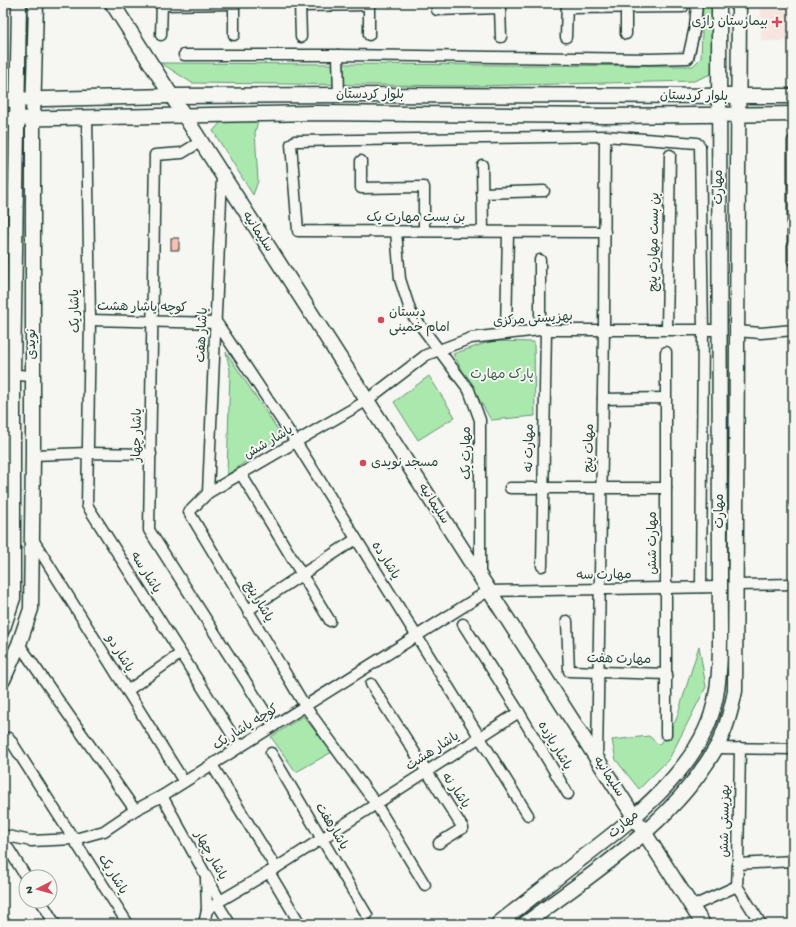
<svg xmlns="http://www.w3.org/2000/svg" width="796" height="927" font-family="'Gochi Hand','Playpen Sans Arabic',sans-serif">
	<rect width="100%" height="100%" fill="#f6f6f2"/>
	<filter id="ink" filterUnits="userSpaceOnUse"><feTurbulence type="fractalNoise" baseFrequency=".025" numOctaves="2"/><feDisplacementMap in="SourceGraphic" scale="8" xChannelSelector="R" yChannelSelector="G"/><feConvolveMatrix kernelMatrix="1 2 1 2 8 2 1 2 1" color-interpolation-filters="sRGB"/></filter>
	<g filter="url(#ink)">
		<!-- built -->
		<rect fill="#f7e6df" x="761" y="3" width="32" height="38"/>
		<!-- green -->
		<g fill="#abe8ae" stroke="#659271">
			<path d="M703,3H713L711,74L694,81L472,86L192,83L161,63L693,66L701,58Z"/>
			<path d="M222,121H258L255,132L258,181L253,195L213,131Z"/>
			<path d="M492,341L534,342L535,416L491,420L453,354Z"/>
			<path d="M226,352L282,436L227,475L230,370Z"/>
			<path d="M429,376L455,417L418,440L394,402Z"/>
			<path d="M699,646L706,687L669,759L639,789L616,760L612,740L649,736L659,745L676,720Z"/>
			<path d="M303,716L332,752L296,772L271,737Z"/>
		</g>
		<!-- building -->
		<rect fill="#fac0b4" stroke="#1f3d34" x="171" y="238" width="8" height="12"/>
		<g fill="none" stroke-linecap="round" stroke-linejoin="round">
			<!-- street casing -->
			<g stroke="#1f3d34" stroke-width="13">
				<g id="street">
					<path d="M234,3V35"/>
					<path d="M300,3L301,37"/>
					<path d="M369,3V35"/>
					<path d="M437,3V10L500,8L501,37"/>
					<path d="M162,5L234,4"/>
					<path d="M300,6L369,5"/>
					<path d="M567,8L683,7"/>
					<path d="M626,34V3"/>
					<path d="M161,35L162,3"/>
					<path d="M566,37L567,3"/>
					<path d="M184,55H338"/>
					<path d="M339,95L338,55L650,59L688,58L695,27L697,3"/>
					<path d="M87,117L90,320L87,505L240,747"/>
					<path d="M793,141V261"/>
					<path d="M200,142L182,153L155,155L149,530L274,726"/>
					<path d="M361,161V188L424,187V231"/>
					<path d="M482,165L483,231"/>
					<path d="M482,193L544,191"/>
					<path d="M396,231L400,279L411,313L469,390L480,420V576"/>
					<path d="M605,232L298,231L291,144L295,141L605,136L697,143L700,146L703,330L701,587"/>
					<path d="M540,260V330"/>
					<path d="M90,320L217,323L296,442L528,815"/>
					<path d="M667,329L670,155"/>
					<path d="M736,331L761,333L793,330"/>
					<path d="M506,333L508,232"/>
					<path d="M666,352V734"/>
					<path d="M3,374L32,376"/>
					<path d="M603,399L666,398"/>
					<path d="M33,455L88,453L151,454"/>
					<path d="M241,474L330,621"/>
					<path d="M3,477L12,459"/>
					<path d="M510,488H666"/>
					<path d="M208,493L222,177"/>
					<path d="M32,538L184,782"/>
					<path d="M542,566L546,330"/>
					<path d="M736,585L793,584"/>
					<path d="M248,610L356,539"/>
					<path d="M567,621L569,671L667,674"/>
					<path d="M463,624L519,712L376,804L305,706L189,512L208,493L366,401L426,355L471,338L540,330H720"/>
					<path d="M19,644L135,810"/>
					<path d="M371,684L463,828L439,843"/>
					<path d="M127,691L180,654"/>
					<path d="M519,712L568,794"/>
					<path d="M9,738L128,924"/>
					<path d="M716,748L793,749"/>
					<path d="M740,748L738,864L793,861"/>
					<path d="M271,753L367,915"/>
					<path d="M597,760L604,329L605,136"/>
					<path d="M212,765L276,868L220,901"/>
					<path d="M162,796L220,901L207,910L204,924"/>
					<path d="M3,835L31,841L75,839L104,831L135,810L162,796L488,591L720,587"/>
					<path d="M3,840L26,877"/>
					<path d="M738,864L737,886L761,924"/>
					<path d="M276,868L376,804L425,885"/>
					<path d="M269,872L300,924"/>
					<path d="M206,878L207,910"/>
					<path d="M41,901L55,924"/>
					<path d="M217,903L230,924"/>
					<path d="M691,907L737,886"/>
				</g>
			</g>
			<!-- secondary casing -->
			<g stroke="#1f3d34" stroke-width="17">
				<g id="secondary">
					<path d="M112,3L703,924"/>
					<path d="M3,100L170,96L339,95L793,96"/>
					<path d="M3,119L317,113L605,116L793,114"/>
					<path d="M3,628L13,598V374L19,3"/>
					<path d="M3,680L19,644L31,609L33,455V118L36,3"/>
					<path d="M498,924C524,903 551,883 577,862C627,824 700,769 714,705C723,670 719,623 720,587L719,3"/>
					<path d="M525,924C593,872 672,825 716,748C726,731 731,711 735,691L739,3"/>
				</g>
			</g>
			<!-- street -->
			<use href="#street" stroke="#f6f6f2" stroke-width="10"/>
			<!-- secondary -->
			<use href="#secondary" stroke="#f6f6f2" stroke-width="14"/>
		</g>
	</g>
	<!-- markers -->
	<g fill="#d1495b" stroke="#f6f6f2" stroke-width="1.5">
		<path d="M775 16h4v4h4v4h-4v4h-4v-4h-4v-4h4z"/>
		<circle cx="381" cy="320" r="4"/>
		<circle cx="363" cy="463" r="4"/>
	</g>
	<g text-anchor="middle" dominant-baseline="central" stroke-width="4" stroke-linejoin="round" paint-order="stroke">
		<!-- poi labels -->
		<g font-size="13" fill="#1f3d34" stroke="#f6f6f2" text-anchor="start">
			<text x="768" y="22" text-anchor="end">بیمارستان رازی</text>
			<text x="389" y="313">دبستان<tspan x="389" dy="15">امام خمینی</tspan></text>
			<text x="371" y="463">مسجد نویدی</text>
		</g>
		<!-- street labels -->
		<g font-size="13" fill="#1f3d34" stroke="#f6f6f2">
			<text x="370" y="95">بلوار کردستان</text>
			<text transform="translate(694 97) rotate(1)">بلوار کردستان</text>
			<text transform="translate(719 187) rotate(-90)">مهارت</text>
			<text x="416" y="218">بن بست مهارت یک</text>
			<text transform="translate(257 232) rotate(57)">سلیمانیه</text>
			<text transform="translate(655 242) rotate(-89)">بن بست مهارت پنج</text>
			<text transform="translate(142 308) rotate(1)">کوچه یاشار هشت</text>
			<text transform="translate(76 311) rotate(-91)">یاشار یک</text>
			<text transform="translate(533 320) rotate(-4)">بهزیستی مرکزی</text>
			<text transform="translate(203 335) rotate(-87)">یاشار هفت</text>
			<text transform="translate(32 344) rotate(-90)">نویدی</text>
			<text transform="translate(138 435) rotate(-89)">یاشار چهار</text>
			<text transform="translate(269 443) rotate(-30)">یاشار شش</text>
			<text transform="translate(530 448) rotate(-89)">مهارت نه</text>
			<text transform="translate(590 448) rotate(-89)">مهات پنج</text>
			<text transform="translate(467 453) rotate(-90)">مهارت یک</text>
			<text transform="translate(433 504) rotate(57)">سلیمانیه</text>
			<text transform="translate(720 511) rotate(-90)">مهارت</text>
			<text transform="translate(653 543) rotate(-90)">مهارت شش</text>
			<text transform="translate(385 561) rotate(58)">یاشار ده</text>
			<text transform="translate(145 573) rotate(58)">یاشار سه</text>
			<text transform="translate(604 576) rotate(-1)">مهارت سه</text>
			<text transform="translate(258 602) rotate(59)">یاشار پنج</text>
			<text transform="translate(119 654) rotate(58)">یاشار دو</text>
			<text transform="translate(619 660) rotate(1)">مهارت هفت</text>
			<text transform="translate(246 728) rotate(-32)">کوچه یاشار یک</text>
			<text transform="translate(554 746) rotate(59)">یاشار یازده</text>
			<text transform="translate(433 752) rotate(-33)">یاشار هشت</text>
			<text transform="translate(608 777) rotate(57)">سلیمانیه</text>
			<text transform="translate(455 791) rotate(56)">یاشار نه</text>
			<text transform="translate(726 821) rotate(-89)">بهزیستی شش</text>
			<text transform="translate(624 825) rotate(-40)">مهارت</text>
			<text transform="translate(331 827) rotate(59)">یاشارهفت</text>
			<text transform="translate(210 856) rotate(61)">یاشار چهار</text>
			<text transform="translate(112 875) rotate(58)">یاشار یک</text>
		</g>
		<!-- park labels -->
		<g font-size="13" fill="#3b5f4c" stroke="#f6f6f2">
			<text x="502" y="375">پارک مهارت</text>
		</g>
	</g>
	<!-- margin -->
	<rect width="796" height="927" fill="none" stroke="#f6f6f2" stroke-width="16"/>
	<rect x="8" y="8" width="780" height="911" fill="none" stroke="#1f3d34" stroke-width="1.5" filter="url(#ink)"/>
	<!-- north arrow -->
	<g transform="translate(38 889) rotate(264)"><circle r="19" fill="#f6f6f2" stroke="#a0aca6"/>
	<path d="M0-3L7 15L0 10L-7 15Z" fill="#d1495b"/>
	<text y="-6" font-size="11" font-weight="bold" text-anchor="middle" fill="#1f3d34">N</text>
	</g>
</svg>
